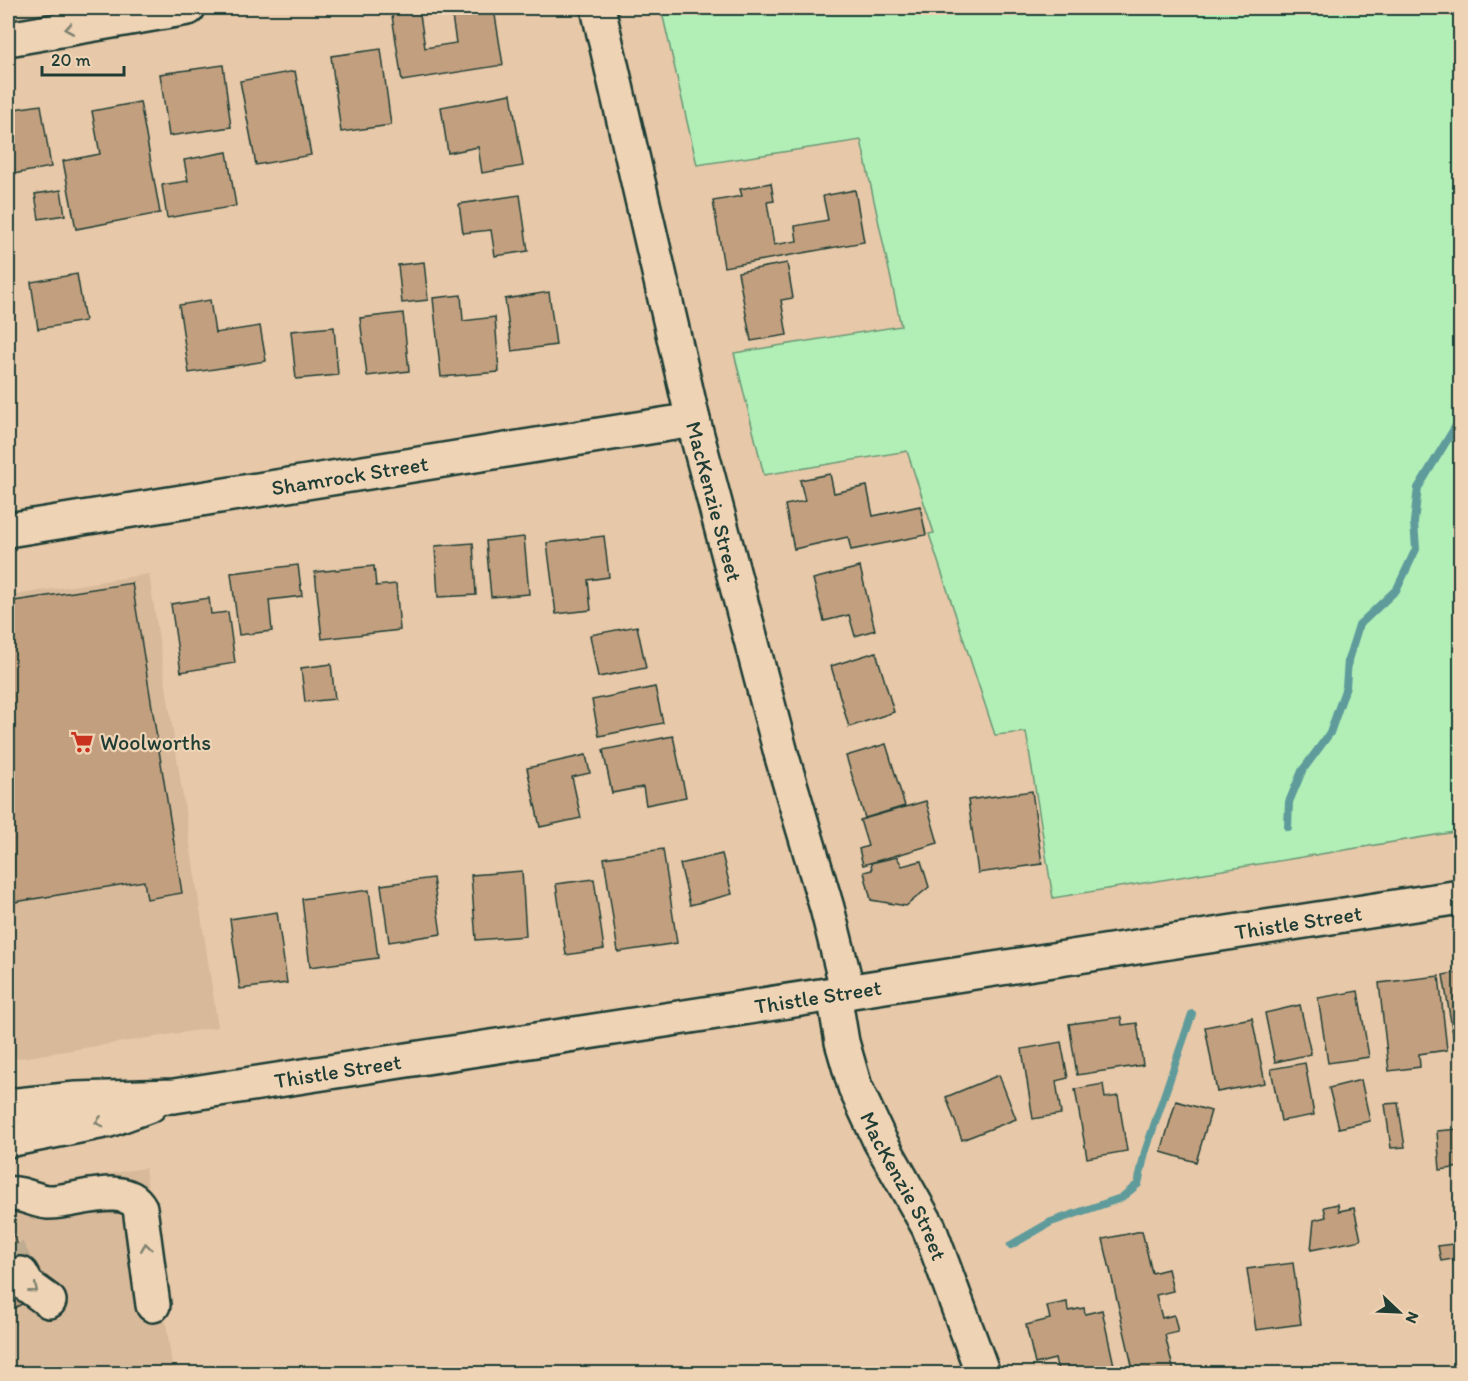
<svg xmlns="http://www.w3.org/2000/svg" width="1468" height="1381" font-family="Itim,sans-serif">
	<rect width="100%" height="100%" fill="#e7c8a8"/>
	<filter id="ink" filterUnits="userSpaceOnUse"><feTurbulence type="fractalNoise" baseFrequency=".0167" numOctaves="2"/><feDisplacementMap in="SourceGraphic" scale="12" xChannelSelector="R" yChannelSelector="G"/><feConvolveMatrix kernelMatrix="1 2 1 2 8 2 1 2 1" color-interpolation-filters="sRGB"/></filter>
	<g filter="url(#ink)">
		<!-- built -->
		<g fill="#d8b99a">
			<path d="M149,574L218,1027L8,1060V596Z"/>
			<path d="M145,1168L173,1373L8,1374V1189Z"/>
		</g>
		<!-- green -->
		<path fill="#b1efb6" stroke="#689675" stroke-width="1.5" d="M661,8H1460V831L1053,898L1026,732L995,735L929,534L934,533L907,451L764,475L734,353L901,326L861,140L697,165Z"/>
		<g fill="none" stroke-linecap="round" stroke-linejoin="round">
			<!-- stream -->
			<g stroke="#5e9b9b" stroke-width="8">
				<path d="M1288,827L1289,802L1302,771L1330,733L1346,687L1348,660L1359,625L1397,589L1416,549L1414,522L1418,488L1460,419"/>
				<path d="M1011,1245L1051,1222L1121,1198L1138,1184L1145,1152L1192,1014"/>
			</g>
		</g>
		<!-- building -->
		<g fill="#c2a07f" stroke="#1f3d34" stroke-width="1.5">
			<path d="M419,8L425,48L456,43L452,16L494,9L503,65L402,81L391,9Z"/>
			<path d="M381,49L391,125L341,132L331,56Z"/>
			<path d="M223,65L231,127L169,136L160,74Z"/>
			<path d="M295,71L311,155L256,165L240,81Z"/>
			<path d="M511,94L523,166L482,173L478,147L448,153L441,107Z"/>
			<path d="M140,102L160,213L76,229L63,161L100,154L92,111Z"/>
			<path d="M41,105L51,167L8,175V110Z"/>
			<path d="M227,152L236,206L167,218L162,185L188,181L184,160Z"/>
			<path d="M771,183L774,201L767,202L774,245L797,241L795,226L828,220L823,196L855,190L864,242L724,267L713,201L742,196L740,189Z"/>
			<path d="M61,190L65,215L39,219L35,194Z"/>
			<path d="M520,195L528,251L495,256L491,230L463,233L459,204Z"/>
			<path d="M424,262L428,300L402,303L398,265Z"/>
			<path d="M787,263L793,298L781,300L787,335L751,341L738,272Z"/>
			<path d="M77,274L85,321L38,329L31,282Z"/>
			<path d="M549,292L556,345L512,351L505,299Z"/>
			<path d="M461,295L463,321L495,317L499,372L441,377L433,298Z"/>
			<path d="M210,300L215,333L260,326L266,361L189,373L179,305Z"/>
			<path d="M403,313L409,371L367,376L360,318Z"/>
			<path d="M334,327L338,375L296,379L291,331Z"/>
			<path d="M830,474L834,493L867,486L873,516L920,506L926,535L851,550L848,537L794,549L785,505L805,501L800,480Z"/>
			<path d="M604,536L609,577L588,580L591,610L556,614L547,543Z"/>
			<path d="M524,537L529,594L491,597L486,541Z"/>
			<path d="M473,543L476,595L438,597L435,546Z"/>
			<path d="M298,565L302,596L269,600L272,631L239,635L231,573Z"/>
			<path d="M374,566L376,586L396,584L400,630L322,639L315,572Z"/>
			<path d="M860,567L875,630L855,636L849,615L824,621L813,579Z"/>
			<path d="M132,583L182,893L147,899L144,881L8,903V602Z"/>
			<path d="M209,598L211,614L228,612L235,663L181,672L171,604Z"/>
			<path d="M637,626L646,668L598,677L590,635Z"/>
			<path d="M876,652L894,712L849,727L831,666Z"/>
			<path d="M331,664L335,699L305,702L301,668Z"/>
			<path d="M655,687L663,723L599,736L592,700Z"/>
			<path d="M673,736L686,797L646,805L643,787L612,793L603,750Z"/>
			<path d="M886,744L905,806L865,818L846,756Z"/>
			<path d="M586,755L590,773L572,777L581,818L540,827L527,768Z"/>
			<path d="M1032,791L1042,864L978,873L968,800Z"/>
			<path d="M926,801L938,843L863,865L859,849L868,846L860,820Z"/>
			<path d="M663,849L677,943L618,952L604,858Z"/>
			<path d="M722,854L732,894L690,905L680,864Z"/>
			<path d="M897,857L902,866L921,861L929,887L906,906L871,900L864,872L872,870L871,863Z"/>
			<path d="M522,871L526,936L476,940L471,875Z"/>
			<path d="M433,878L441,934L389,942L381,885Z"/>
			<path d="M594,879L604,949L566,955L556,884Z"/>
			<path d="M369,890L378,958L310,967L302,899Z"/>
			<path d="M277,912L287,983L240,989L230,919Z"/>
			<path d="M1460,972V1039L1454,1040L1443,975Z"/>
			<path d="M1439,976L1447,1050L1419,1054L1420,1067L1389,1071L1379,983Z"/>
			<path d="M1358,991L1369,1057L1328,1063L1318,998Z"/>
			<path d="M1300,1005L1311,1054L1275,1062L1265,1013Z"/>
			<path d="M1121,1017L1122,1025L1137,1023L1143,1065L1077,1075L1069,1024Z"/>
			<path d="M1252,1018L1265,1083L1217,1092L1205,1027Z"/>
			<path d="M1061,1042L1068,1078L1056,1081L1061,1114L1033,1119L1022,1049Z"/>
			<path d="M1305,1063L1314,1115L1281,1121L1271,1069Z"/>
			<path d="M999,1075L1016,1119L962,1140L946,1097Z"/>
			<path d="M1361,1080L1370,1121L1339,1128L1329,1088Z"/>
			<path d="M1103,1084L1105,1098L1118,1096L1127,1151L1087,1158L1075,1089Z"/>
			<path d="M1176,1101L1211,1111L1196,1162L1161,1152Z"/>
			<path d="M1398,1103L1405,1147L1391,1148L1385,1104Z"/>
			<path d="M1460,1129V1167L1440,1170L1437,1131Z"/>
			<path d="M1338,1204L1339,1211L1354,1208L1361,1240L1311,1250L1314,1220L1326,1217L1324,1207Z"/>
			<path d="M1142,1231L1152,1273L1168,1269L1173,1291L1156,1295L1162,1318L1174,1315L1178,1332L1165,1335L1174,1372L1169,1374H1134L1103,1239Z"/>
			<path d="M13,1234L28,1268L24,1303L8,1311V1237Z"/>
			<path d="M1460,1243V1304L1453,1259L1441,1261L1438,1246Z"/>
			<path d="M1293,1263L1301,1324L1256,1330L1247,1269Z"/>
			<path d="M1067,1302L1068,1311L1084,1308L1085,1314L1102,1310L1115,1370L1101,1374H1059L1055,1359L1035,1364L1026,1325L1050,1319L1047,1306Z"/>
		</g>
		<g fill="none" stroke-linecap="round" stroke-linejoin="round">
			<!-- minor-tunnel -->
			<path stroke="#bfac91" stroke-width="33" stroke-dasharray="33 16" stroke-linecap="butt" d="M8,1249L21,1274"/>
			<!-- minor casing -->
			<g stroke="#1f3d34" stroke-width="38">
				<g id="minor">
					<path id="s1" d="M598,8L693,420L782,757L827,908L848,992"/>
					<path d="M8,39L188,8"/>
					<path id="s2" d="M8,530L693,420"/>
					<path id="s3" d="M834,994L842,1042L855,1087L880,1141L929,1228L983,1374"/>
					<path id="s4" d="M8,1106L76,1099L174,1096L1460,897"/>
					<path d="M8,1140L109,1120L150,1105"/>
					<path d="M8,1194C22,1192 34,1201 48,1202C74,1203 126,1180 140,1208L153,1305"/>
					<path d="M21,1274L27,1285L49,1301"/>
				</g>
			</g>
			<!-- minor -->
			<use href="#minor" stroke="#eed3b5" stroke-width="33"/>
		</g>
		<!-- one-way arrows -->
		<defs><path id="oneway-chevron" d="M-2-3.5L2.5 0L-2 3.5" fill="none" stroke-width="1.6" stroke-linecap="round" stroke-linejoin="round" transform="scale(1.5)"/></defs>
		<g stroke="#7c806e">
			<use href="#oneway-chevron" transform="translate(69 29) rotate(170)"/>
			<use href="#oneway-chevron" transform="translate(99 1122) rotate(166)"/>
			<use href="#oneway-chevron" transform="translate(146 1247) rotate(-98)"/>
			<use href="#oneway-chevron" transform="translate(34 1289) rotate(40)"/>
		</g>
	</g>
	<!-- icons -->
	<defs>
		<g id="supermarket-bare" transform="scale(1.8)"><path d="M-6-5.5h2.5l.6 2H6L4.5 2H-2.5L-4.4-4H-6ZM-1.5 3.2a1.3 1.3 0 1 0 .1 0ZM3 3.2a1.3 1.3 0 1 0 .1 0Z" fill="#c8321e" stroke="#eed3b5" stroke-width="2.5" paint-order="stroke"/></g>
	</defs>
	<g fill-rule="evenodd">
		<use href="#supermarket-bare" x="82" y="742"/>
	</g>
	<g text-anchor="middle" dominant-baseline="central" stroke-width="4.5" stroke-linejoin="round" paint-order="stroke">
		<!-- street labels -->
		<g font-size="22" fill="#1f3d34" stroke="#eed3b5">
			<text stroke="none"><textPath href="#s2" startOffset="346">Shamrock Street</textPath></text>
			<text stroke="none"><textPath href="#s1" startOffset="507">MacKenzie Street</textPath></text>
			<text stroke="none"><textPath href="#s4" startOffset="1304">Thistle Street</textPath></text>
			<text stroke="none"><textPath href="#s4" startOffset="818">Thistle Street</textPath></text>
			<text stroke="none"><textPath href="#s4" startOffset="332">Thistle Street</textPath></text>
			<text stroke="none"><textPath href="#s3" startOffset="206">MacKenzie Street</textPath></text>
		</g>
		<!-- poi labels -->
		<g font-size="22" fill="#1f3d34" stroke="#eed3b5" text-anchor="start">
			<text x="100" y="742">Woolworths</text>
		</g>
	</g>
	<!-- margin -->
	<rect width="1468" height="1381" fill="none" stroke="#eed3b5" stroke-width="30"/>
	<rect x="15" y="15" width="1438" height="1351" fill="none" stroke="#1f3d34" stroke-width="2" filter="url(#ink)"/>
	<!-- north arrow -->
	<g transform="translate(1399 1312) rotate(113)" stroke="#eed3b5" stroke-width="4.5" paint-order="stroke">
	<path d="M0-4.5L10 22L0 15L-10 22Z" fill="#1f3d34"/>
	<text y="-9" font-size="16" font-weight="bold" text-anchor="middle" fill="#1f3d34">N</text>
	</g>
	<!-- scale -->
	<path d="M42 66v9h82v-9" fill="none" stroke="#1f3d34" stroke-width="3"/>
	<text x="51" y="66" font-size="18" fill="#1f3d34" stroke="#eed3b5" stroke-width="4.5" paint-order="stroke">20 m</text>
</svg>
